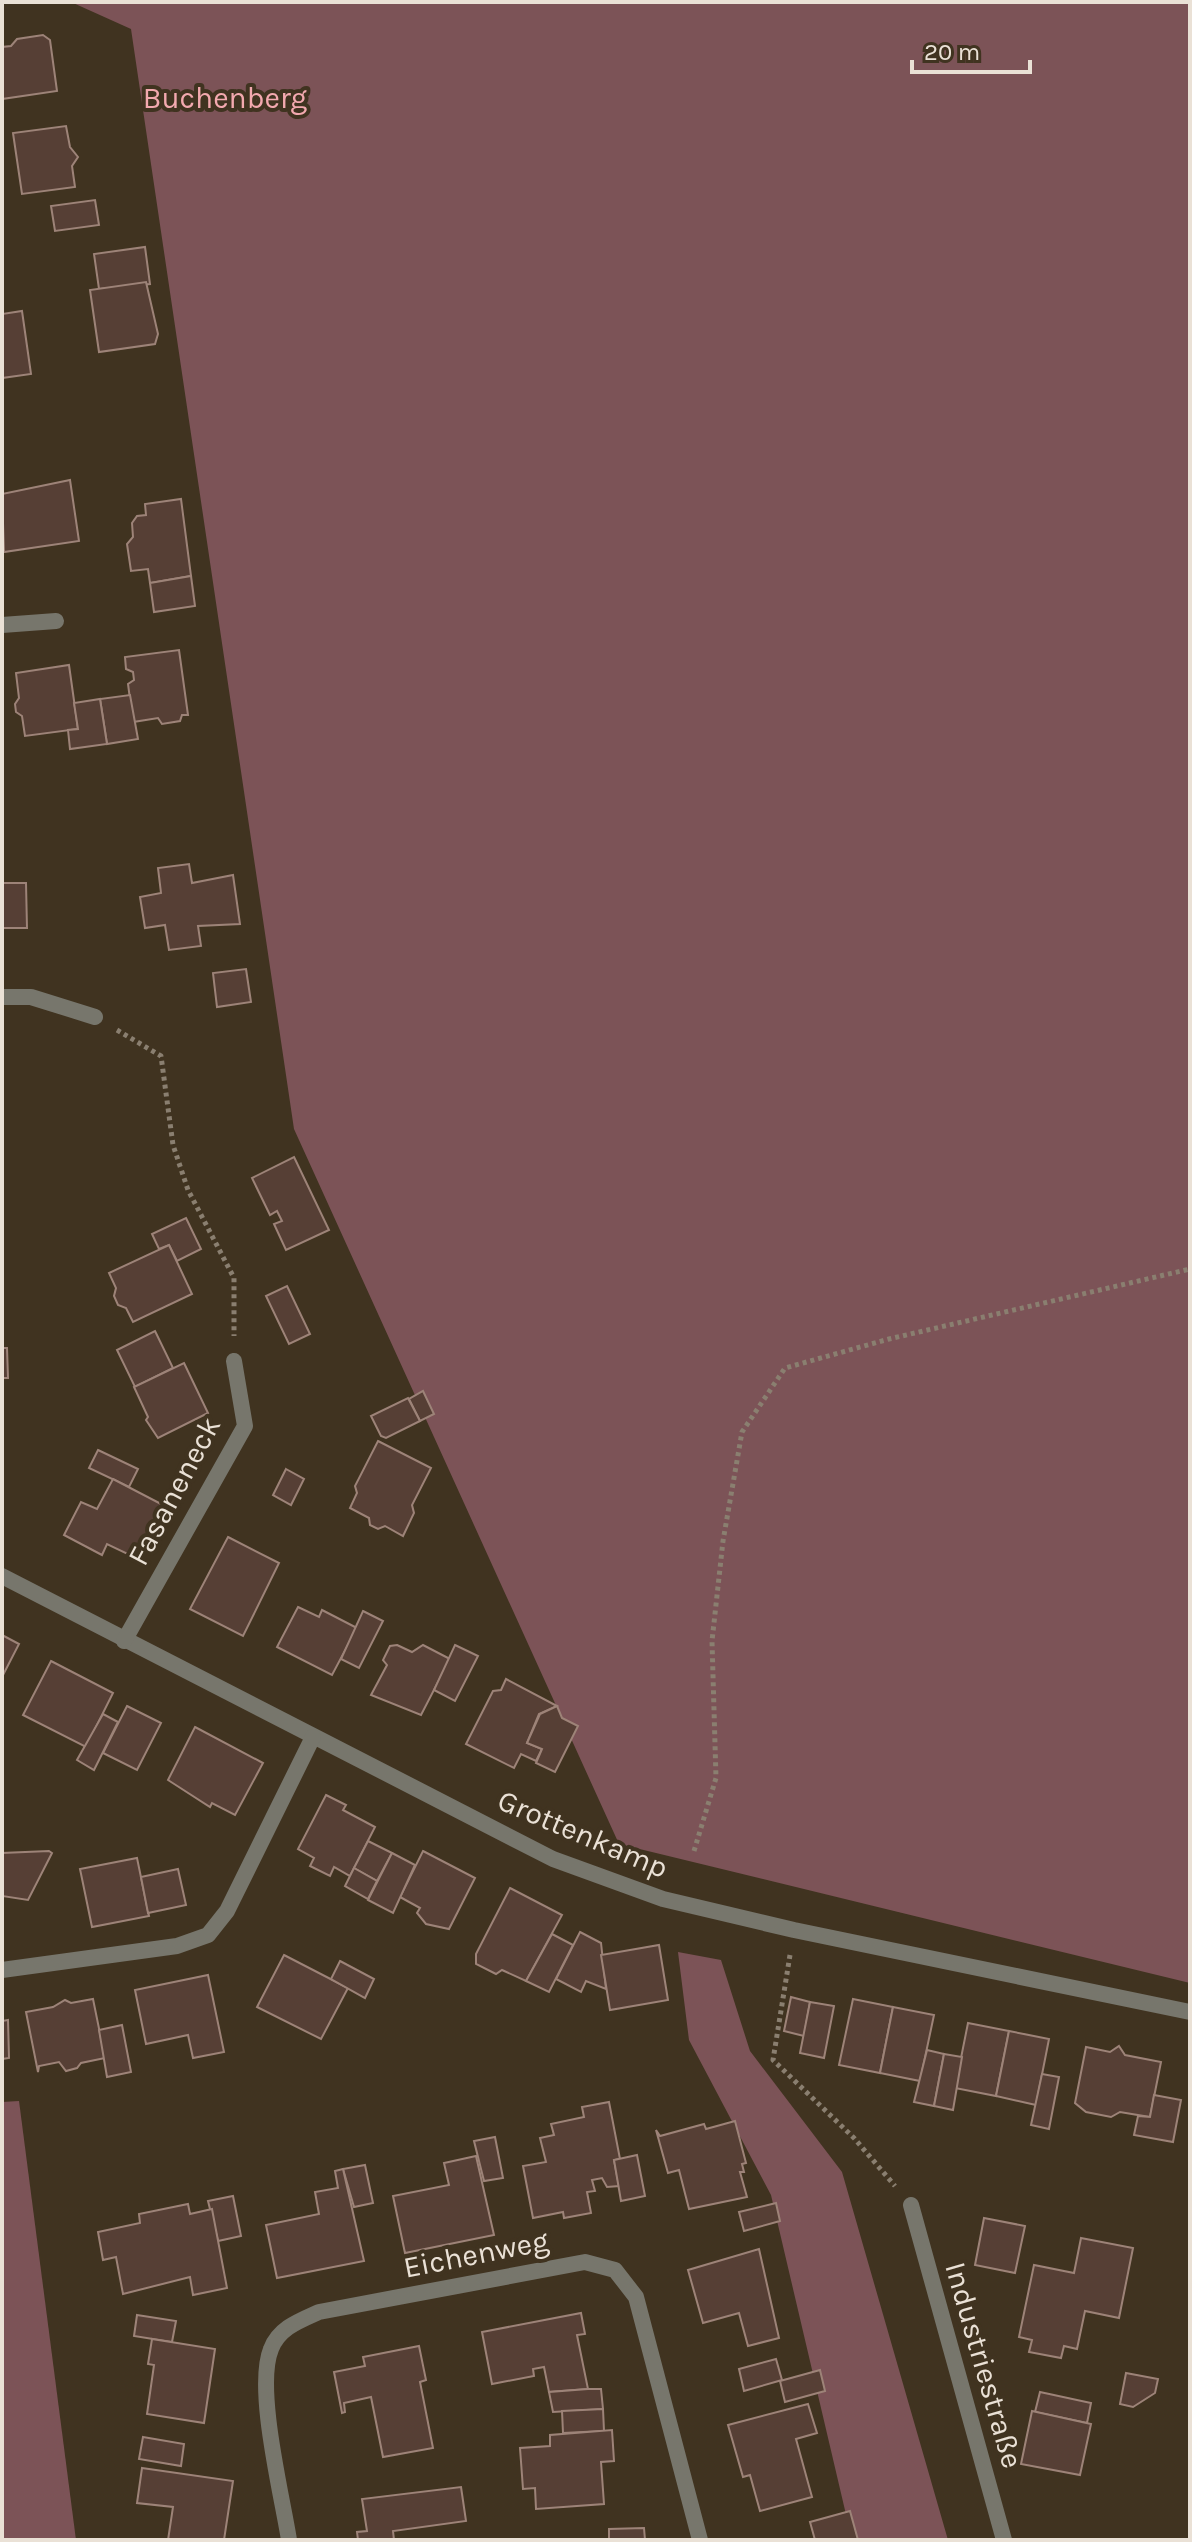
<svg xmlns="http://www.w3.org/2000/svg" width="1192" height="2542" font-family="Karla,sans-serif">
	<rect width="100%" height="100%" fill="#403320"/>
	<!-- green -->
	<g fill="#7c5357">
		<path d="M71,2H1190V1983L619,1844L294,1129L131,29Z"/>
		<path d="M678,1952L721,1960L750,2051L842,2172L948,2540H852L771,2195L689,2040Z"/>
		<path d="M19,2101L76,2540H2V2102Z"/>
	</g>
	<!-- building -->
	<g fill="#563f35" stroke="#9d8378" stroke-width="2">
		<path d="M43,35L50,40L57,91L2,99V47L11,46L17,39Z"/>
		<path d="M66,126L70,147L78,157L72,166L75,187L22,194L13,133Z"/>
		<path d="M95,200L99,225L55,231L51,206Z"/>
		<path d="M145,247L150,284L99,289L94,254Z"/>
		<path d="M146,282L158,334L155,344L99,352L90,290Z"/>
		<path d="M22,311L31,374L2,378V314Z"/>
		<path d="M70,480L79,541L4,552L2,494Z"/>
		<path d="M181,499L191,576L150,583L148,569L131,571L127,544L133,537L132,523L137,516L146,515L145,504Z"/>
		<path d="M191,576L195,606L154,612L150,583Z"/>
		<path d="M179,650L188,715H182L180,721L162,724L158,718L133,722L128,684L134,680L133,672L126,669L125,657Z"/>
		<path d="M69,665L78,729L25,736L22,716L16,712L15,704L19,698L16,673Z"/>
		<path d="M130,695L138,739L107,744L100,699Z"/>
		<path d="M100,699L107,744L70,749L68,730L78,729L74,703Z"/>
		<path d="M189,864L192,883L233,875L240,924L198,926L201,946L169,950L165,925L145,928L140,897L161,893L158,868Z"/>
		<path d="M2,883H26L27,928H2Z"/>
		<path d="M246,969L251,1002L217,1007L213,973Z"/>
		<path d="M294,1157L329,1230L286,1250L274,1224L282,1221L277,1211L270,1215L252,1178Z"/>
		<path d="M186,1218L201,1249L177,1261L169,1245L159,1249L152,1234Z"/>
		<path d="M169,1245L192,1294L133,1322L126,1308L118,1305L114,1296L116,1288L109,1273Z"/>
		<path d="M287,1286L310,1334L289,1344L266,1296Z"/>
		<path d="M155,1331L173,1368L135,1387L117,1350Z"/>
		<path d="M2,1348H7L8,1378H2Z"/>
		<path d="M184,1363L208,1413L158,1438L146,1420L148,1417L134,1387Z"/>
		<path d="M423,1391L434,1414L420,1421L409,1399Z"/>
		<path d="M408,1398L420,1421L386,1438L381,1436L371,1416Z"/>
		<path d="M378,1441L431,1468L412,1505L414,1513L403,1536L385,1526L378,1529L370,1525L369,1518L350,1508L357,1493L355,1486Z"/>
		<path d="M98,1450L138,1469L129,1487L89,1468Z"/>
		<path d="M286,1469L304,1479L291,1505L273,1495Z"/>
		<path d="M113,1479L163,1505L136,1558L107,1544L102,1555L64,1535L81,1502L97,1509Z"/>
		<path d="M228,1537L279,1563L243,1636L190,1609Z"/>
		<path d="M298,1607L319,1617L322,1610L357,1628L332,1675L277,1647Z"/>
		<path d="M363,1611L383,1621L359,1668L341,1659Z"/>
		<path d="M2,1635L19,1644L2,1677Z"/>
		<path d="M397,1645L412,1652L423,1645L450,1659L421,1715L371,1695L387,1665L383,1660L390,1646Z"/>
		<path d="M455,1645L478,1656L455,1701L434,1690Z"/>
		<path d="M51,1661L113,1693L86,1747L23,1715Z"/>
		<path d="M506,1679L557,1706L539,1714L527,1743L542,1749L536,1761L521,1754L514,1768L466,1744L493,1691L501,1690Z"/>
		<path d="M127,1706L161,1723L137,1770L103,1753Z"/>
		<path d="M557,1706L562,1718L578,1726L555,1772L536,1763L542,1749L527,1743L540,1714Z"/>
		<path d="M103,1714L118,1722L94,1770L77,1760Z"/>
		<path d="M195,1727L263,1763L235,1815L212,1803L210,1807L168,1780Z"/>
		<path d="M326,1795L346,1805L343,1810L375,1827L350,1876L334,1867L330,1876L310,1866L314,1858L298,1849Z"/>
		<path d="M368,1841L392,1853L377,1881L354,1868Z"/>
		<path d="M49,1851L52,1853L28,1900L2,1896V1853Z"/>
		<path d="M423,1851L475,1878L449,1929L426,1924L417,1913L420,1908L400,1897Z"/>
		<path d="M392,1853L415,1865L393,1913L368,1900Z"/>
		<path d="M137,1858L149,1916L92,1927L80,1869Z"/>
		<path d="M354,1868L377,1881L368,1899L345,1886Z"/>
		<path d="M178,1869L186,1905L148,1913L141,1877Z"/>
		<path d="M510,1888L562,1915L526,1981L502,1970L496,1974L476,1964V1954Z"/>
		<path d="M580,1932L601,1943L606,1989L586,1981L581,1992L556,1979Z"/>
		<path d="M552,1934L573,1945L549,1992L526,1981Z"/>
		<path d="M659,1945L668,2000L610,2010L601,1955Z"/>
		<path d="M284,1955L348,1988L321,2039L257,2007Z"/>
		<path d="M340,1961L374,1979L365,1998L331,1979Z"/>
		<path d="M208,1975L224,2052L193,2058L188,2035L146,2044L135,1990Z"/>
		<path d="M791,1997L810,2002L804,2036L784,2031Z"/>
		<path d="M93,1999L105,2058L81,2063L77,2068L66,2071L59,2062L39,2066L38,2072L26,2012L53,2007L65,2000L71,2003Z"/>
		<path d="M853,1999L893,2007L880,2073L839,2065Z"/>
		<path d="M810,2002L834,2006L824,2058L800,2053Z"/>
		<path d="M893,2007L934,2015L920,2081L880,2073Z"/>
		<path d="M8,2020L9,2058L2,2059V2021Z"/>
		<path d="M968,2023L1009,2031L996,2096L955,2088Z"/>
		<path d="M122,2025L131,2072L107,2077L99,2030Z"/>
		<path d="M1009,2031L1049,2039L1036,2105L996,2096Z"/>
		<path d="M1119,2046L1125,2055L1161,2062L1150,2117L1120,2112L1111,2117L1086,2112L1075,2103L1086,2047L1110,2052Z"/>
		<path d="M927,2050L944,2054L934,2106L914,2102Z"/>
		<path d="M944,2054L962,2057L953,2110L934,2106Z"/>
		<path d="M1042,2074L1059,2077L1049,2129L1031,2125Z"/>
		<path d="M1154,2095L1181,2100L1173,2142L1134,2135L1138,2116L1150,2117Z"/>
		<path d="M609,2102L620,2159L614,2160L619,2186L607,2187L602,2178L592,2180L595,2191L587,2192L591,2213L564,2218L563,2212L533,2218L523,2166L546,2162L540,2138L554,2135L551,2124L584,2117L582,2107Z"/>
		<path d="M735,2121L746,2163L742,2164L744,2172H740L747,2197L689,2209L679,2170L668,2173L656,2130L660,2136L704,2124L706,2129Z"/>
		<path d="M495,2137L503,2178L484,2181L474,2141Z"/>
		<path d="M637,2155L645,2196L621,2201L614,2160Z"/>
		<path d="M476,2156L494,2235L405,2253L393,2196L449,2185L444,2163Z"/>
		<path d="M365,2165L373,2203L354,2207L343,2169Z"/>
		<path d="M343,2169L364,2261L277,2278L266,2225L319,2214L315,2192L338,2188L335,2171Z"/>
		<path d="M233,2196L241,2236L218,2241L208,2201Z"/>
		<path d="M776,2203L780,2221L744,2231L739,2212Z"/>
		<path d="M188,2204L190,2214L212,2209L227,2288L193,2295L190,2277L123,2294L116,2257L103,2260L98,2232L140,2223L139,2214Z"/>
		<path d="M984,2218L1025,2226L1015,2273L975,2265Z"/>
		<path d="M1081,2238L1133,2248L1119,2318L1085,2311L1077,2349L1064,2346L1061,2358L1029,2352L1032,2340L1019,2337L1034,2265L1074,2273Z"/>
		<path d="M759,2249L779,2338L748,2346L739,2313L703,2323L688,2270Z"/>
		<path d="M581,2313L585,2334L577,2335L588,2389L549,2392L544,2367L533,2369L534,2376L492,2384L482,2332Z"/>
		<path d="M137,2315L176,2321L172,2342L134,2336Z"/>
		<path d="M152,2339L215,2349L204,2423L147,2414L154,2365L148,2364Z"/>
		<path d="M419,2346L426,2380L420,2382L433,2448L383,2457L371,2397L344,2403L345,2412L342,2413L334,2372L365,2366L363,2357Z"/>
		<path d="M776,2359L782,2380L744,2391L739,2369Z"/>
		<path d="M820,2370L825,2391L785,2402L780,2381Z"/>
		<path d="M1126,2373L1158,2379L1155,2393L1133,2407L1120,2404Z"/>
		<path d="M588,2389H601L603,2409L553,2412L549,2392Z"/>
		<path d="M1040,2392L1091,2403L1087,2423L1035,2412Z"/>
		<path d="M808,2404L817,2433L796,2439L812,2497L760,2511L750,2475L743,2477L728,2425Z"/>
		<path d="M603,2409L604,2431L563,2433L562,2411Z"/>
		<path d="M1032,2411L1091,2424L1080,2475L1021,2464Z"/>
		<path d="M612,2430L614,2461L601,2462L604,2504L536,2509L535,2488L523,2489L520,2448L550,2446V2435Z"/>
		<path d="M143,2437L184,2444L181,2466L139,2459Z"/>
		<path d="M142,2468L233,2481L224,2540H168L173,2507L137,2503Z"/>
		<path d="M461,2487L466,2521L393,2531L394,2540H358L357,2532L367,2531L362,2499Z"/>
		<path d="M850,2511L858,2540H815L810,2522Z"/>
		<path d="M644,2528L645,2540H609V2529Z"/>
	</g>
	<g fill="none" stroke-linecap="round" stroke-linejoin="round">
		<!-- path -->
		<g stroke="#8a7f70" stroke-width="5" stroke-dasharray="4 4" stroke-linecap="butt">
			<path d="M117,1030L161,1056L173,1145L188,1190L234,1278V1336"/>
			<path d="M694,1851L716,1778L712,1641L723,1541L742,1432L785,1368L889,1339L1190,1269"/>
			<path d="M790,1955L773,2060L854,2138L895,2186"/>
		</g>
		<!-- street -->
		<g stroke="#77766c" stroke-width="16">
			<path d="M2,625L56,621"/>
			<path d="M2,997H31L95,1017"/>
			<path d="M2,1576L553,1859L663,1899L794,1930L1190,2012"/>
			<path d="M124,1641L245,1426L234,1361"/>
			<path d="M2,1970L177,1946L208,1935L227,1911L313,1737"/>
			<path d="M911,2205L1004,2540"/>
			<path d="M289,2540C282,2495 255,2388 271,2349C279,2328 299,2321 319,2312L585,2262L615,2270L636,2297L700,2540"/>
		</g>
	</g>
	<g text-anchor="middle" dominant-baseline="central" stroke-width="8" stroke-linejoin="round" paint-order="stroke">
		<!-- park labels -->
		<g font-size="30" fill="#f3a9af" stroke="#403320">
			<text x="225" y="98">Buchenberg</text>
		</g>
		<!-- street labels -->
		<g font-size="30" fill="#eae1d6" stroke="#403320">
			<text transform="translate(174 1491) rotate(-62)">Fasaneneck</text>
			<text transform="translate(583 1834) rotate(23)">Grottenkamp</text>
			<text transform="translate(476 2254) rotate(-11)">Eichenweg</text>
			<text transform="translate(984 2365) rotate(74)">Industriestraße</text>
		</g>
	</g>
	<!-- border -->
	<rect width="1192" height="2542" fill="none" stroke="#eae1d6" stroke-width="8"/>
	<!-- scale -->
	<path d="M912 60v12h118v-12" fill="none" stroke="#eae1d6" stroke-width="4"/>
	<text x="924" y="60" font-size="24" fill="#eae1d6" stroke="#403320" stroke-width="6" paint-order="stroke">20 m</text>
</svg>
